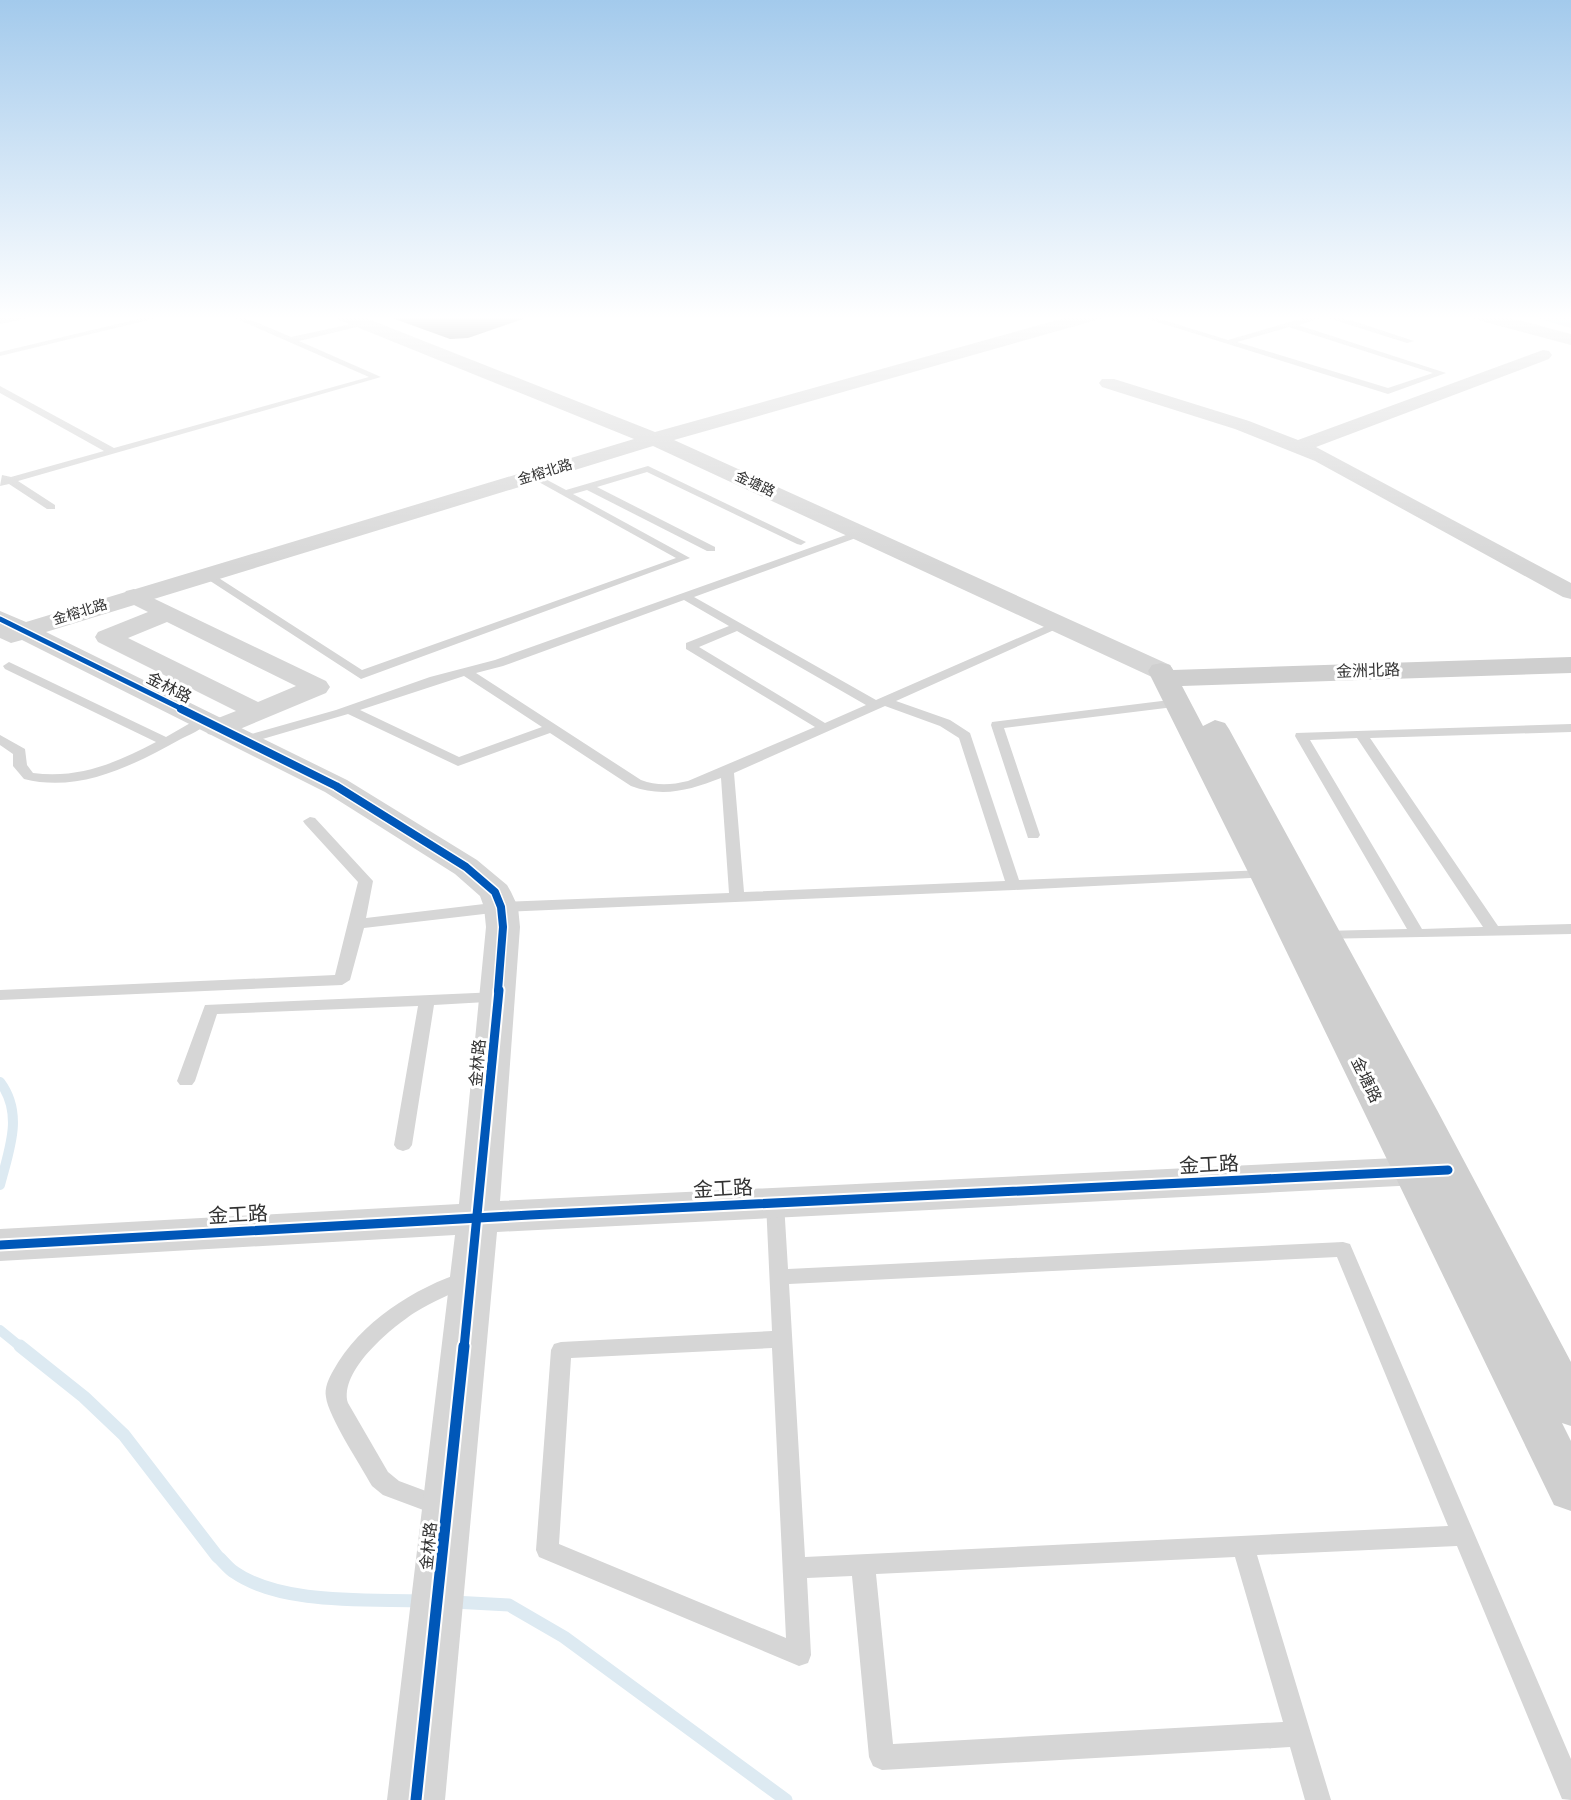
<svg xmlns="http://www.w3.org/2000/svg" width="1571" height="1800" font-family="Signika,'Noto Sans SC',sans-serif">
	<rect width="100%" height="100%" fill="#fff"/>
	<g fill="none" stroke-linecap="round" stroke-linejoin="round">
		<!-- stream-far1 -->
		<g stroke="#ddeaf2" stroke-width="10">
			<path d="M0,1082C24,1114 9,1150 0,1185"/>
			<path d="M0,1330L22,1348"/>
		</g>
		<!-- stream -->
		<g stroke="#ddeaf2" stroke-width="13">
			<path d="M20,1346L84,1397L124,1435L217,1556C223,1561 228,1568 234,1572C281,1605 367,1599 422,1601"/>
			<path d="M453,1602L509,1605L564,1637L786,1800"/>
		</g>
		<!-- river -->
		<path fill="#ddeaf2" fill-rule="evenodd" d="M1538,315H1571V328L1542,320Z"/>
	</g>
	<!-- building -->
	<path fill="#808080" d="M393,315H523V319L468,338L450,339L392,318Z"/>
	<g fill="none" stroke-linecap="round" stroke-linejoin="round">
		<!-- service -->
		<g fill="#d6d6d6" fill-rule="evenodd">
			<path d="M155,315H169L0,356V352Z"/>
			<path d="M228,315H239L291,337L365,321V325L299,341L381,377L18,481L55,505V509H47L9,484L0,486L2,475L11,477L104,451L0,393V386L114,448L369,377Z"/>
			<path d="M1135,315H1147L1228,340L1314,315H1335L1414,341L1407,343L1325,317L1298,325L1446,373L1388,394ZM1289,327L1433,373L1388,388L1237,342Z"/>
			<path d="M648,466L806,542L801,545L797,544L647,472L597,487L715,547V551H707L587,490L573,494L690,558L361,679L201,575L207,572L211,573L362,670L676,558L528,476L536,474L566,490Z"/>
			<path d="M860,530L865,533L864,535L694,597L876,700L1055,622H1063V626L896,701L950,720L970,733L1019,880L1265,870L1270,871L1272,874L1270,877L1014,890L501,912L364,928L350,980L342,985L0,1000V990L335,975L358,882L305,824L303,821L310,817L315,818L373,881L366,918L501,902L729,893L721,778C690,790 663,798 631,786L550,733L458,766L348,714L242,745L235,741L237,738L336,710L430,677L495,660ZM684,600L729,626L686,643V649L815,727L688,781C671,785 657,786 641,780L476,673L503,666ZM737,631L866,705L825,723L699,647ZM464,676L542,727L459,757L360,710ZM885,706L940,726L959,738L1005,881L744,892L734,773Z"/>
			<path d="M9,662L166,737L199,718H209L210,721C203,729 189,735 179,740C132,766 79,793 24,779L13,766V754L0,745V735L25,749L27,765L33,773C79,779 116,763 156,742L5,669L3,666Z"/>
			<path d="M1178,699L1182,700L1184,703L1182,706L1004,728L1040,835L1038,838H1028L991,725L992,722Z"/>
			<path d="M1571,724V732L1370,738L1498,926L1571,924V934L1317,939L1314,936L1317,933L1322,931L1407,929L1295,736L1296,733ZM1357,738L1483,927L1422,929L1310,740Z"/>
			<path d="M498,992L504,993L506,997L504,1001L434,1005L412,1145L409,1149L403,1151L397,1149L394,1145L418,1006L217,1014L195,1081L192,1085H180L177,1081L205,1005Z"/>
			<path d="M775,1196L782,1198L784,1203L788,1269L1343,1242L1350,1244L1571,1759V1800L1562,1799L1457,1546L1257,1555L1331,1800H1305L1290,1747L882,1770L873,1766L869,1757L852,1576L807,1578L811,1655L808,1663L799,1666L539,1557L536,1550L551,1350L554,1344L561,1342L772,1331L766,1203L768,1198ZM1337,1257L1448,1526L805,1557L789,1284ZM772,1348L786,1638L559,1544L571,1358ZM1235,1557L1283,1722L893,1744L876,1574Z"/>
			<path d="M466,1271L473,1274L476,1279L473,1284C453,1293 433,1301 414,1313C390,1329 339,1371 348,1403L388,1472L399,1481L450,1500L453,1507L450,1514L442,1517L383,1495L372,1486C361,1466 328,1416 326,1397C324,1388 329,1378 333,1371C360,1322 414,1288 466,1271Z"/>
		</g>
		<!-- minor -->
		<g fill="#d6d6d6" fill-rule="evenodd">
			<path d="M1543,350L1549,351L1552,355L1549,359L1316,447L1571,583V599L1563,597L1315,461L1235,429L1102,387L1099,383L1102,379H1114L1249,421L1298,440Z"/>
			<path d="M134,589L326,681L330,687L326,693L228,734L218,736L208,734L204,728L208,722L236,711L98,642L95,637L98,632L148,612L126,601L122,596L126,591ZM167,622L296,686L258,702L128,638Z"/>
		</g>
		<!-- tertiary -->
		<g fill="#d6d6d6" fill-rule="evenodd">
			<path d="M334,315H358L655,432L1075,315H1103L1100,319L674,440L1170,665L1174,671L1170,677L1161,679L1152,677L653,446L46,632L347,780L477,860L507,885L511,892L518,907L520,927L500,1201L1438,1156L1452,1160L1458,1170L1452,1180L1438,1184L497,1232L445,1800H387L455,1235L0,1261V1229L459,1204L486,927L484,907L480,896L455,874L325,792L22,640L11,643L0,638V611L26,622L634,439L337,319Z"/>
			<path d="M1471,315H1500L1571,334V345L1474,319Z"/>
		</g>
		<!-- secondary -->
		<path fill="#cfcfcf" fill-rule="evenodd" d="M1571,657V673L1182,686L1203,726L1215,720L1225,723L1229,729L1437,1110L1571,1362V1426L1562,1423L1571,1441V1511L1554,1505L1249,874L1148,671L1152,665L1161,663L1170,665L1173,670Z"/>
		<!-- primary -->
		<path fill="#c9c9c9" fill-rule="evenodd" d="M0,315H28L25,319L0,324Z"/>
		<!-- cycleway-far3 casing -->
		<g stroke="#fff" stroke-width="8">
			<path id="cycleway-far3" d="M0,619L184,710"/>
		</g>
		<!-- cycleway-far2 casing -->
		<g stroke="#fff" stroke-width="11">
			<path id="cycleway-far2" d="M181,709L336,786L466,867L495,892L501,907L503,927L498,991"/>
		</g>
		<!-- cycleway-far1 casing -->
		<g stroke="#fff" stroke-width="13">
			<g id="cycleway-far1">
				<path d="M0,1245L530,1215L1448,1170"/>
				<path d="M464,1348L499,990"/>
			</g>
		</g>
		<!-- cycleway casing -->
		<g stroke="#fff" stroke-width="15">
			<path id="cycleway" d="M416,1800L464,1346"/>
		</g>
		<!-- cycleway-far3 -->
		<use href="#cycleway-far3" stroke="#0057b8" stroke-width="5"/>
		<!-- cycleway-far2 -->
		<use href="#cycleway-far2" stroke="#0057b8" stroke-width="8"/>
		<!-- cycleway-far1 -->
		<use href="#cycleway-far1" stroke="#0057b8" stroke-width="9"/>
		<!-- cycleway -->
		<use href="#cycleway" stroke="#0057b8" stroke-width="11"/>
	</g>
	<!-- sky -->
	<linearGradient id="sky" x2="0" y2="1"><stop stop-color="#a3caec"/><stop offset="0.56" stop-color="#fff"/><stop offset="1" stop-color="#fff" stop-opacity="0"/></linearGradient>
	<rect width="1571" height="567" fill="url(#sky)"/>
	<g text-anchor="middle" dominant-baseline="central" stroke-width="6" stroke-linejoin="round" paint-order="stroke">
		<!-- far-street labels -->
		<g font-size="14" fill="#323232" stroke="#fff">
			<text transform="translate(545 472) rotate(-17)">金榕北路</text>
			<text transform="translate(755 484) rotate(25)">金塘路</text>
			<text transform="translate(80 612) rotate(-17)">金榕北路</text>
		</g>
		<!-- street labels -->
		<g font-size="16" fill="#323232" stroke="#fff">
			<text transform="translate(1368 671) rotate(-2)">金洲北路</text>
			<text transform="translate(169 688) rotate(27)">金林路</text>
			<text transform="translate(478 1063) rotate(-85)">金林路</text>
			<text transform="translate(1366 1080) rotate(64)">金塘路</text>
			<text transform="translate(429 1546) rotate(-84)">金林路</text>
		</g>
		<!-- near-street labels -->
		<g font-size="20" fill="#323232" stroke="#fff">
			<text transform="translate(1209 1165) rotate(-3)">金工路</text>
			<text transform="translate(723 1189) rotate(-3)">金工路</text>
			<text transform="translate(238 1215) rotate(-3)">金工路</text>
		</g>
	</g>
</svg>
